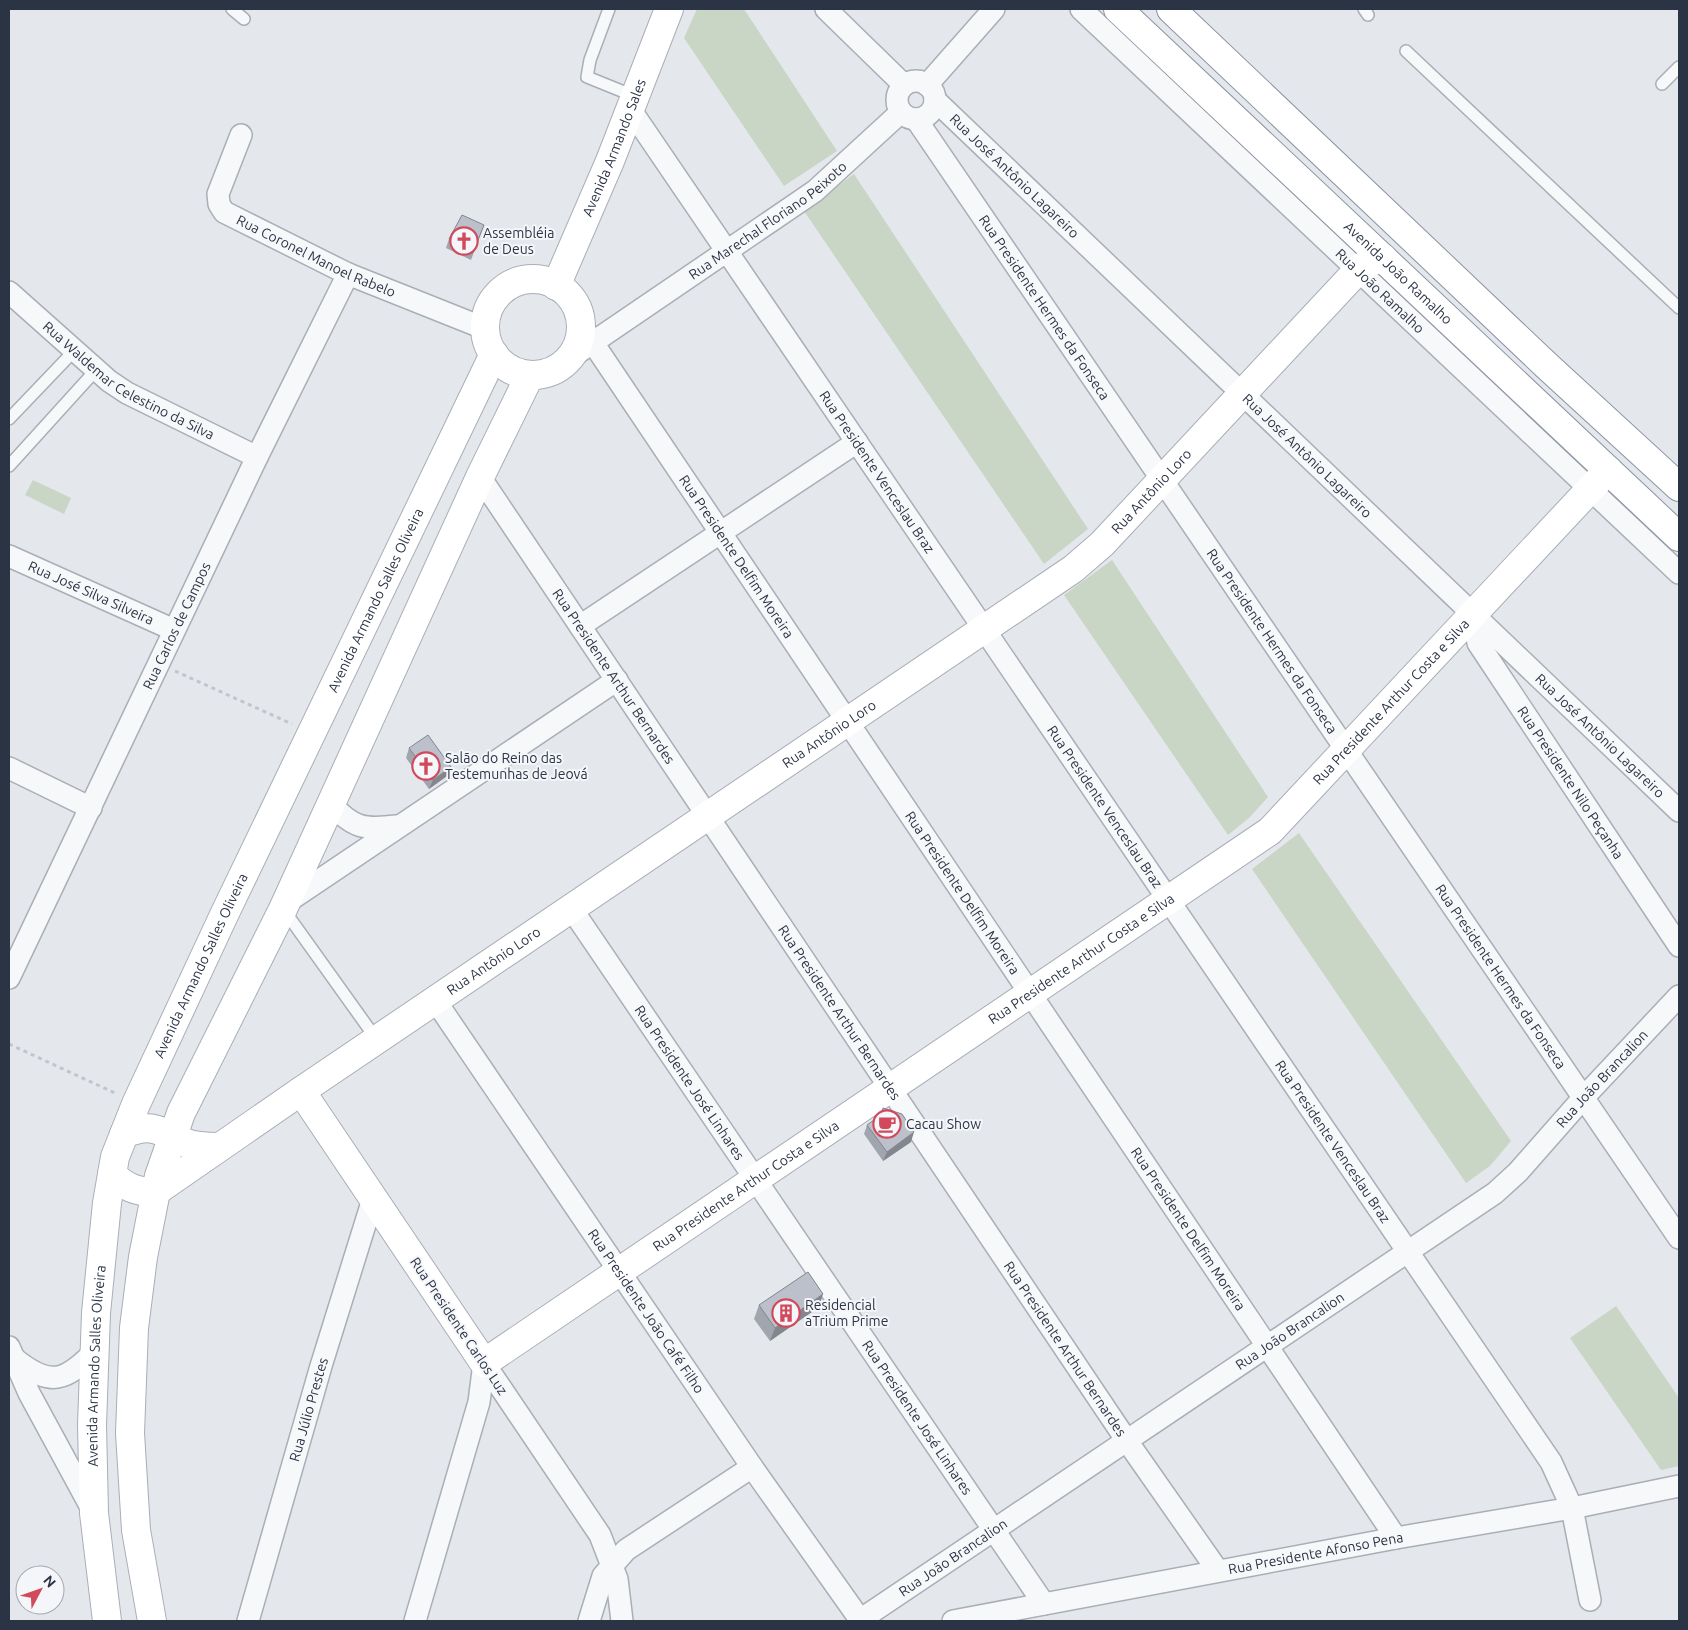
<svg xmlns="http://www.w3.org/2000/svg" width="1688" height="1630" font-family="Ubuntu,sans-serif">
	<rect width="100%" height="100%" fill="#e4e7ec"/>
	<!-- green -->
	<g fill="#c9d6c5">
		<path d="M697,9H744L837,151L784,186L684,38Z"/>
		<path d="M854,174L1088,529L1044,564L804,211Z"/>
		<path d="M33,480L71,498L64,514L25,495Z"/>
		<path d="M1112,560L1268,797L1249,818L1228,835L1064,595Z"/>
		<path d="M1299,833L1511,1141L1490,1166L1466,1183L1252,869Z"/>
		<path d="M1616,1306L1679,1398V1466L1661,1470L1570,1338Z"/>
	</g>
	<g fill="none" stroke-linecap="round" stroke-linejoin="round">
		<!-- lane casing -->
		<g stroke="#a9aeb7" stroke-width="14">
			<g id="lane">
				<path d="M232,9L244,19"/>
				<path d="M609,9L590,60L587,77L634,96"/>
				<path d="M1364,9L1368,15"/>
				<path d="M1406,51L1679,308"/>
				<path d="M1662,84L1679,67"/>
				<path d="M9,419L74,351"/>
				<path d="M9,466L96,370"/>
				<path d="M284,910L377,1040"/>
			</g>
		</g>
		<!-- street casing -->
		<g stroke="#a9aeb7" stroke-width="24">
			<g id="street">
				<path d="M826,9L904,85"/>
				<path id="s1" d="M1081,9L1679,573"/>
				<circle cx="916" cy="100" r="19"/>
				<path d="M927,85L994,9"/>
				<path id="s2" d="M935,100L1679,811"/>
				<path id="s3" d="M630,109L1551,1462L1572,1508L1590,1600"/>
				<path id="s4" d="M916,119L1679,1238"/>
				<path id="s5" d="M241,135L218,194L219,204L224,212L348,274L486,329"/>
				<path id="s6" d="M9,292L109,381L127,393L257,457"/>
				<path id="s7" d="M581,325L1396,1538"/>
				<path id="s8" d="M570,358L815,191L901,112"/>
				<path id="s9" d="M480,477L1127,1441L1218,1571"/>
				<path id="s10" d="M9,556L174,630"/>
				<path id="s11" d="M1473,615L1478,643L1679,946"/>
				<path d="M580,626L857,442"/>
				<path d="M9,768L91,808"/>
				<path d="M331,804C353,828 364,830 396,826"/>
				<path d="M287,902L617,680"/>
				<path id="s12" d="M571,908L1044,1604"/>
				<path id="s13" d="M9,978L257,457L348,274"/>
				<path id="s14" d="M435,1000L752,1467L861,1621"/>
				<path d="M9,1347L29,1393L93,1511"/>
				<path d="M15,1359C51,1388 66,1381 96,1350"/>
				<path d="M484,1363L600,1535L617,1579L622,1621"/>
				<path id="s15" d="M860,1620L1495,1193L1518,1172L1584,1097L1679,996"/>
				<path id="s16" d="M248,1621L321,1366L373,1199"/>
				<path d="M415,1621L479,1402L484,1363"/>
				<path d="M589,1621L603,1576L626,1550L752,1467"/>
				<path id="s17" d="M953,1621L1396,1538L1572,1508L1679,1486"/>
			</g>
		</g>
		<!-- secondary casing -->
		<g stroke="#a9aeb7" stroke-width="30">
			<g id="secondary">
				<circle cx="533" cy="327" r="48"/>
				<path id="s18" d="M556,286L610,161L669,9"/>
				<path id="s19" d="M301,1091L484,1363L1270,831L1608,470"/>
				<path d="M124,1134C153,1122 159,1131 184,1142C195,1147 207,1147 219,1147"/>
				<path d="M112,1174C125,1187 136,1192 155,1192"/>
				<path id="s20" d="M155,1192L301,1091L1073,569L1102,544L1358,270L1369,262L1383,258"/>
				<path id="s21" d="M107,1621L94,1513L92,1425L96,1313L107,1203L115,1157L136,1104L224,915L494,354"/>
				<path d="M152,1621L136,1530L130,1433L134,1328L143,1257L159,1176L181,1113L283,909L480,477L530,375"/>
			</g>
		</g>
		<!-- highway casing -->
		<g stroke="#8b94a3" stroke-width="30">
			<g id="highway">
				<path id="s22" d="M1118,9L1679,537"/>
				<path d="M1171,9L1546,365L1679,487"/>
			</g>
		</g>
		<!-- path -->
		<g stroke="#c2c5cb" stroke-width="3" stroke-dasharray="4 4" stroke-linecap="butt">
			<path d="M175,671L292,724"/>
			<path d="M9,1044L117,1094"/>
		</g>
		<!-- lane -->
		<use href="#lane" stroke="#f7f8fa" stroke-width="11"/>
		<!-- street -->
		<use href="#street" stroke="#f7f8fa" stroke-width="21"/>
		<!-- secondary -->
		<use href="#secondary" stroke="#fff" stroke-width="28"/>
		<!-- highway -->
		<use href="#highway" stroke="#fff" stroke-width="28"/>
	</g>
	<!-- wall -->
	<g fill="#a1a5ae">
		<path d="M484,225L471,260L446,248L449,239Z"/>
		<path d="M409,748L451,767L447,776L429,789L406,758Z"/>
		<path d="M883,1108L911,1142L883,1161L864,1134L867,1125L880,1116Z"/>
		<path d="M759,1305L819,1307L770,1341L754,1319Z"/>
	</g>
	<!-- shaded-wall -->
	<g fill="#83868d">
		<path d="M451,767L447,776L429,789L433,780Z"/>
		<path d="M914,1132L911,1142L883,1161L887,1152Z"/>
		<path d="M823,1294L819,1307L770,1341L775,1328Z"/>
	</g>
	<!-- building -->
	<g fill="#bbc0ca" stroke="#83868d">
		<path d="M462,215L484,225L474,250L449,239Z"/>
		<path d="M428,735L451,767L433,780L409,748Z"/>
		<path d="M883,1108L902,1114L914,1132L887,1152L867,1125L881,1115Z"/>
		<path d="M808,1272L823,1294L775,1328L759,1305Z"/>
	</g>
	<!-- icons -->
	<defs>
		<g id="church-ring" transform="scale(1.4375)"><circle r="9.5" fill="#f4f6f9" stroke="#d1495b" stroke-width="1.5"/><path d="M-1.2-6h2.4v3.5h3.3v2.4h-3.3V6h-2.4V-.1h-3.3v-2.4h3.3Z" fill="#d1495b"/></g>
		<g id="cafe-ring" transform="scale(1.4375)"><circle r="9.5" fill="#f4f6f9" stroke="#d1495b" stroke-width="1.5"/><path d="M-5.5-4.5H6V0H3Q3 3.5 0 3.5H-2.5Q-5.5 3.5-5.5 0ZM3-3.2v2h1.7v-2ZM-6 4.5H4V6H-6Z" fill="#d1495b"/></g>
		<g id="building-ring" transform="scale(1.4375)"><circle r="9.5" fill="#f4f6f9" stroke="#d1495b" stroke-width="1.5"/><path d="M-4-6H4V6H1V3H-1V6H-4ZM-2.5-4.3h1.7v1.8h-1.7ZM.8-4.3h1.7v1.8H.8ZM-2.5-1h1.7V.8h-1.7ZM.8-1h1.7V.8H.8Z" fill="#d1495b"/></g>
	</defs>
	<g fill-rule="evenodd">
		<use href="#church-ring" x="464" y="241"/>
		<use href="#church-ring" x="426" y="766"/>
		<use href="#cafe-ring" x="887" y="1124"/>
		<use href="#building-ring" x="786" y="1313"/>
	</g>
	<g text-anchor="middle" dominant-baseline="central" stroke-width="4" stroke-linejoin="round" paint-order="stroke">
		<!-- street labels -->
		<g font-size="14" fill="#2b3445" stroke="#f4f6f9">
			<text stroke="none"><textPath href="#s18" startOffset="150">Avenida Armando Sales</textPath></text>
			<text stroke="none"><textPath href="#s2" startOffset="110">Rua José Antônio Lagareiro</textPath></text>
			<text stroke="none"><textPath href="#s8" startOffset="241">Rua Marechal Floriano Peixoto</textPath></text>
			<text stroke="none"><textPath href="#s5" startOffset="185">Rua Coronel Manoel Rabelo</textPath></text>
			<text stroke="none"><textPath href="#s22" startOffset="385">Avenida João Ramalho</textPath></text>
			<text stroke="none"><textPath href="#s1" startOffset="411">Rua João Ramalho</textPath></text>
			<text stroke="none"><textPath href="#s4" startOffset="228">Rua Presidente Hermes da Fonseca</textPath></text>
			<text stroke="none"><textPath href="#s6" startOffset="150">Rua Waldemar Celestino da Silva</textPath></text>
			<text stroke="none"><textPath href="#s2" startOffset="515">Rua José Antônio Lagareiro</textPath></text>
			<text stroke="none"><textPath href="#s3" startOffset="439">Rua Presidente Venceslau Braz</textPath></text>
			<text stroke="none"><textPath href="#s20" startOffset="1220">Rua Antônio Loro</textPath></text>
			<text stroke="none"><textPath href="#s7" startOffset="279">Rua Presidente Delfim Moreira</textPath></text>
			<text stroke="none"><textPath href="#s10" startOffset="90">Rua José Silva Silveira</textPath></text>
			<text stroke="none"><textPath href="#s21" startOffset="1081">Avenida Armando Salles Oliveira</textPath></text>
			<text stroke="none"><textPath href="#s13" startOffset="390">Rua Carlos de Campos</textPath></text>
			<text stroke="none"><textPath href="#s4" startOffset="632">Rua Presidente Hermes da Fonseca</textPath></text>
			<text stroke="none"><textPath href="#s9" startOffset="240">Rua Presidente Arthur Bernardes</textPath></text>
			<text stroke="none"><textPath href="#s19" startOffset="1454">Rua Presidente Arthur Costa e Silva</textPath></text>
			<text stroke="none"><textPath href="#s20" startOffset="815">Rua Antônio Loro</textPath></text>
			<text stroke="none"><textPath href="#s2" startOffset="920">Rua José Antônio Lagareiro</textPath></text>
			<text stroke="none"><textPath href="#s11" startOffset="196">Rua Presidente Nilo Peçanha</textPath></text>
			<text stroke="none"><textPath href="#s3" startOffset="844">Rua Presidente Venceslau Braz</textPath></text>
			<text stroke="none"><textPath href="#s7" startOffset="684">Rua Presidente Delfim Moreira</textPath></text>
			<text stroke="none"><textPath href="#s19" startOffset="1049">Rua Presidente Arthur Costa e Silva</textPath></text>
			<text stroke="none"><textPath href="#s20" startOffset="410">Rua Antônio Loro</textPath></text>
			<text stroke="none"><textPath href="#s21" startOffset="676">Avenida Armando Salles Oliveira</textPath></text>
			<text stroke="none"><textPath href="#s4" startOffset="1038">Rua Presidente Hermes da Fonseca</textPath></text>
			<text stroke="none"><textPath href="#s9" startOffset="645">Rua Presidente Arthur Bernardes</textPath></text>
			<text stroke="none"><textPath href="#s15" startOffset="922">Rua João Brancalion</textPath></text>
			<text stroke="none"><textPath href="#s12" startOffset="211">Rua Presidente José Linhares</textPath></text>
			<text stroke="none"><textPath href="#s3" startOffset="1249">Rua Presidente Venceslau Braz</textPath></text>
			<text stroke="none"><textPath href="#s19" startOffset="644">Rua Presidente Arthur Costa e Silva</textPath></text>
			<text stroke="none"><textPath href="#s7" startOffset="1089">Rua Presidente Delfim Moreira</textPath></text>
			<text stroke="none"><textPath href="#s14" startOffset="376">Rua Presidente João Café Filho</textPath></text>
			<text transform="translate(459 1326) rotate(56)">Rua Presidente Carlos Luz</text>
			<text stroke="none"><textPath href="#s15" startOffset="518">Rua João Brancalion</textPath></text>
			<text stroke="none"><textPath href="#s9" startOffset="1050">Rua Presidente Arthur Bernardes</textPath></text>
			<text stroke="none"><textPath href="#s21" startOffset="256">Avenida Armando Salles Oliveira</textPath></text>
			<text stroke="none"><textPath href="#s16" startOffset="220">Rua Júlio Prestes</textPath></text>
			<text stroke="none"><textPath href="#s12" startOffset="616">Rua Presidente José Linhares</textPath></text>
			<text stroke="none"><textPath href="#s17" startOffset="369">Rua Presidente Afonso Pena</textPath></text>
			<text stroke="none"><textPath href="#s15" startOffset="112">Rua João Brancalion</textPath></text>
		</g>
		<!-- poi labels -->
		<g font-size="14" fill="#2b3445" stroke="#f4f6f9" text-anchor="start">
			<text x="483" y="233">Assembléia<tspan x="483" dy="16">de Deus</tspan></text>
			<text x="445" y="758">Salão do Reino das<tspan x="445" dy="16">Testemunhas de Jeová</tspan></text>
			<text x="906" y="1124">Cacau Show</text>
			<text x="805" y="1305">Residencial<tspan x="805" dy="16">aTrium Prime</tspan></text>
		</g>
	</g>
	<!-- border -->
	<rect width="1688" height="1630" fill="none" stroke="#2b3445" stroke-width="20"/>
	<!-- north arrow -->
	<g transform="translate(40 1590) rotate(49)"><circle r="24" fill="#f4f6f9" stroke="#a4a8b1"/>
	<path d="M0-4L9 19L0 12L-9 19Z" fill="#d1495b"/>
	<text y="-8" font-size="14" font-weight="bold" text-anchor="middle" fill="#2b3445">N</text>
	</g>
</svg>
